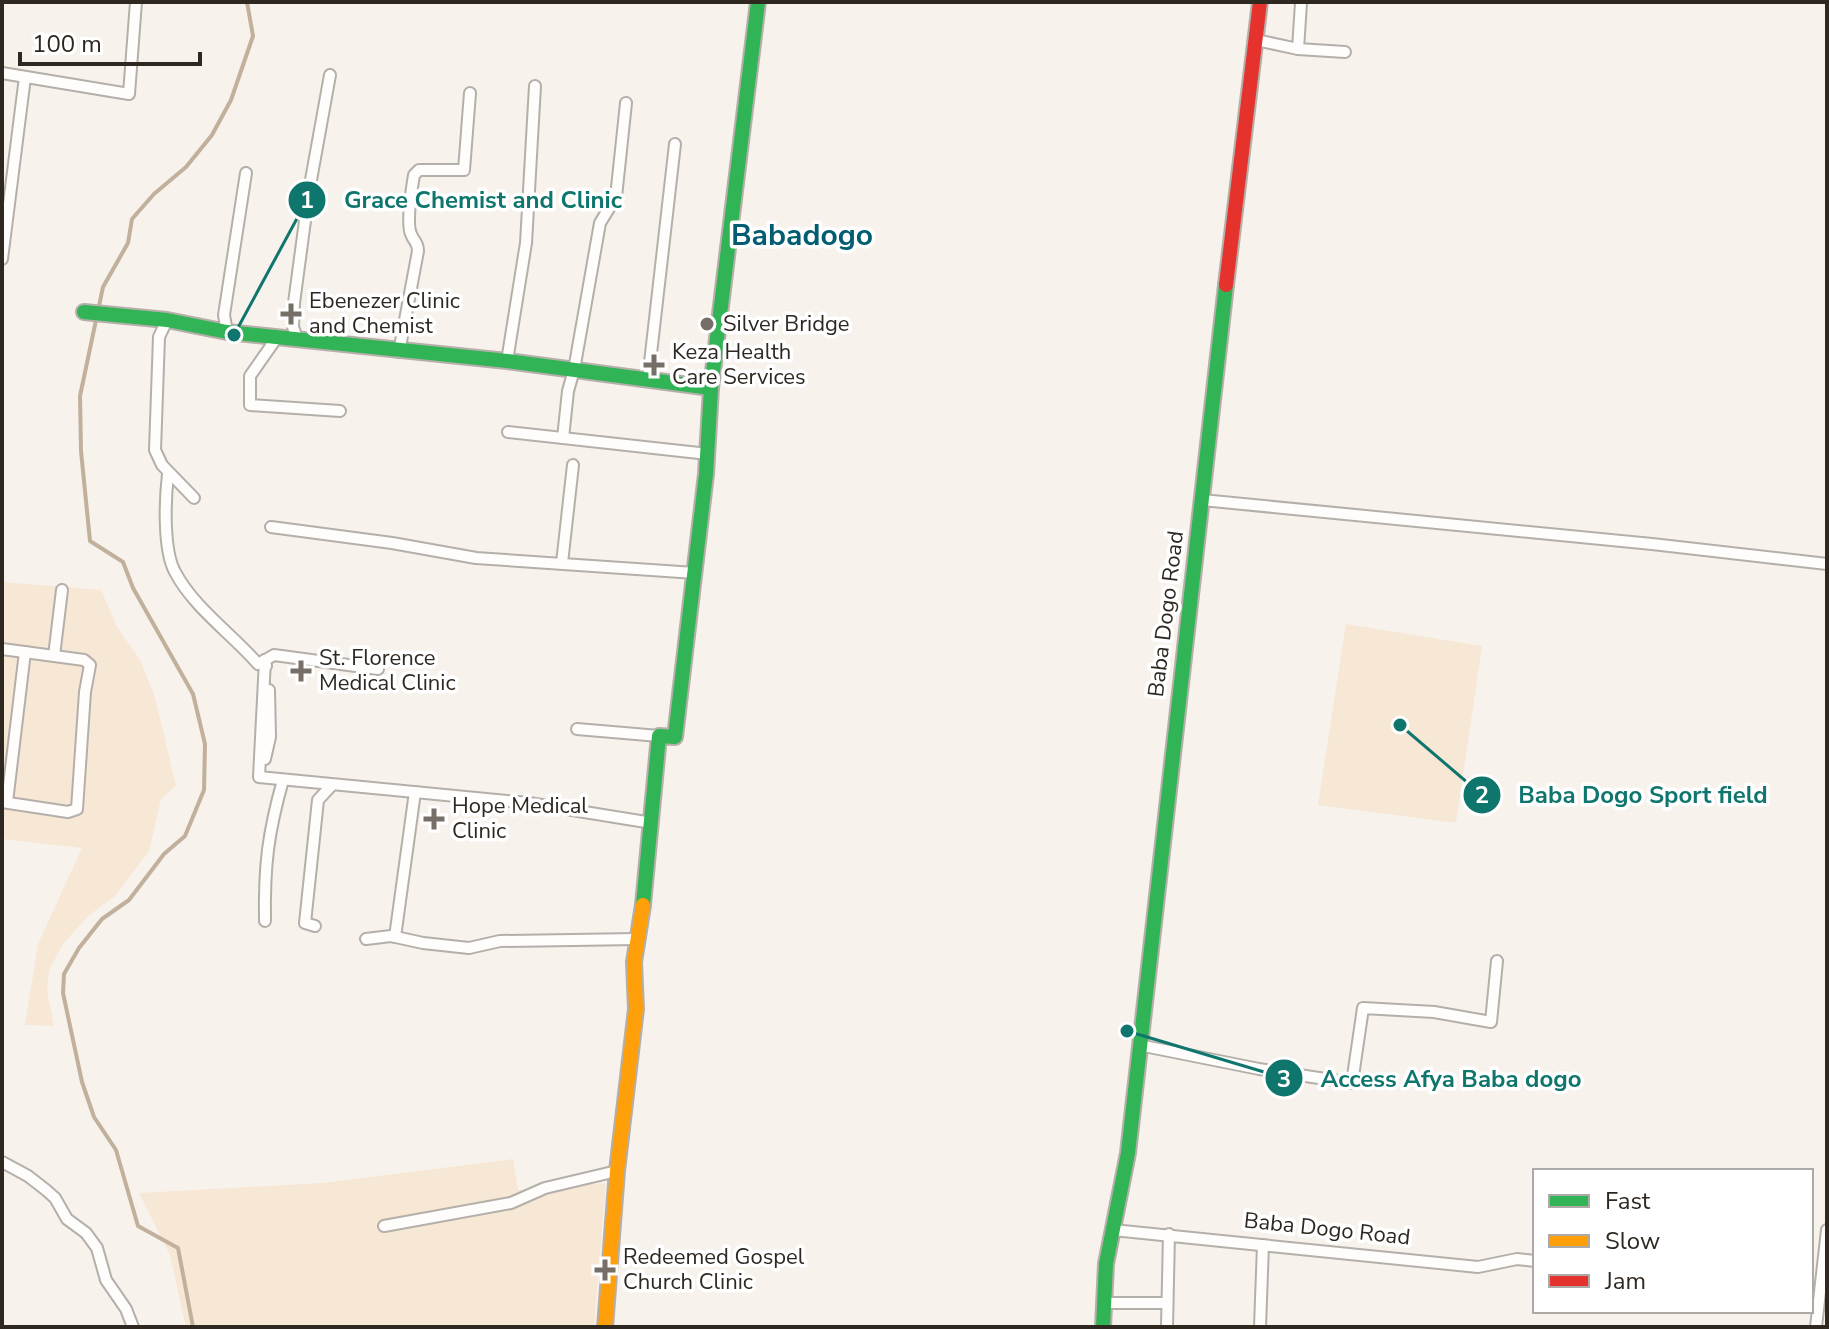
<svg xmlns="http://www.w3.org/2000/svg" width="1829" height="1329" font-family="'Nunito Sans',sans-serif">
	<rect width="100%" height="100%" fill="#f8f2ec"/>
	<!-- green -->
	<g fill="#f7e7d5">
		<path d="M2,582L101,590L117,627L140,660L155,697L176,786L161,799L149,851L115,896L88,916L63,944L49,970L47,991L54,1026L25,1025L38,944L82,848L2,839Z"/>
		<path d="M1346,624L1482,646L1456,823L1318,805Z"/>
		<path d="M513,1159L518,1190L606,1183L594,1327H186L170,1255L139,1193L322,1183Z"/>
	</g>
	<g fill="none" stroke-linecap="round" stroke-linejoin="round">
		<!-- stream -->
		<path stroke="#c1b09c" stroke-width="4" d="M193,1327L178,1248L138,1226L116,1150L94,1117L82,1082L63,993L64,974L79,948L102,919L129,900L164,854L185,836L204,790L205,744L193,694L133,588L123,562L90,541L81,451L80,396L103,287L128,243L132,219L154,194L186,167L212,135L231,100L253,36L247,2"/>
		<!-- street casing -->
		<g stroke="#b5afa9" stroke-width="14">
			<g id="street">
				<path d="M1256,40L1298,49L1301,3"/>
				<path d="M1298,49L1345,52"/>
				<path d="M2,73L129,94L136,2"/>
				<path d="M2,259L25,77"/>
				<path d="M167,320L159,337L155,450L162,465L194,498"/>
				<path d="M227,332L224,315L246,173"/>
				<path d="M278,336L250,376V405L340,411"/>
				<path d="M297,338L293,327L294,303L309,191L330,75"/>
				<path d="M399,352L418,251C418,242 414,242 411,234C406,223 412,187 414,175L419,170H464L470,93"/>
				<path d="M507,361L526,243L535,86"/>
				<path d="M648,380L675,144"/>
				<path d="M508,432L708,454"/>
				<path d="M563,438L568,391L574,370L600,223L616,197L626,103"/>
				<path d="M168,474C165,500 163,550 175,572C194,608 232,634 258,664L265,660L266,666"/>
				<path d="M1202,500L1652,544L1827,564"/>
				<path d="M271,527L392,543L476,558L695,573"/>
				<path d="M562,563L573,465"/>
				<path d="M2,649L84,660L90,665L85,692L77,809L68,812L2,802"/>
				<path d="M54,656L62,590"/>
				<path d="M265,660L259,777L529,803L652,823"/>
				<path d="M260,663L274,655L378,669"/>
				<path d="M577,729L659,736"/>
				<path d="M265,759L270,737L269,690"/>
				<path d="M7,802L25,652"/>
				<path d="M265,921C264,866 268,833 283,780"/>
				<path d="M315,926L305,923L318,800L332,785"/>
				<path d="M395,937L415,792"/>
				<path d="M366,939L391,936L423,943L469,948L500,941L637,939"/>
				<path d="M1139,1045L1259,1069L1352,1083L1363,1008L1434,1012L1491,1022L1497,961"/>
				<path d="M2,1162L28,1176L46,1190L55,1198L67,1219L86,1233L97,1248L106,1280L126,1309L133,1327"/>
				<path d="M384,1226L511,1203L545,1188L617,1171"/>
				<path d="M1113,1230L1478,1267L1517,1259L1535,1261"/>
				<path d="M1104,1303H1167"/>
				<path d="M1167,1327L1169,1234"/>
				<path d="M1260,1327L1263,1245"/>
				<path d="M1816,1327L1827,1230"/>
			</g>
		</g>
		<!-- fast casing -->
		<g stroke="#b5afa9" stroke-width="18">
			<g id="fast">
				<path d="M84,312L167,320L227,332L507,361L711,388"/>
				<path d="M643,905L659,736L675,737L706,474L711,388L758,2"/>
				<path d="M1103,1327L1106,1264L1128,1153L1226,285"/>
			</g>
		</g>
		<!-- slow casing -->
		<g stroke="#b5afa9" stroke-width="18">
			<path id="slow" d="M605,1327L617,1171L636,1009L634,962L643,905"/>
		</g>
		<!-- jam casing -->
		<g stroke="#b5afa9" stroke-width="18">
			<path id="jam" d="M1226,285L1260,2"/>
		</g>
		<!-- street -->
		<use href="#street" stroke="#fefdfc" stroke-width="10"/>
		<!-- fast -->
		<use href="#fast" stroke="#30b455" stroke-width="14"/>
		<!-- slow -->
		<use href="#slow" stroke="#ff9f0a" stroke-width="14"/>
		<!-- jam -->
		<use href="#jam" stroke="#e5322d" stroke-width="14"/>
	</g>
	<!-- markers -->
	<g fill="#756f67" stroke="#fff" stroke-width="3">
		<path d="M287 302h8v8h8v8h-8v8h-8v-8h-8v-8h8z"/>
		<circle cx="707" cy="324" r="8"/>
		<path d="M650 353h8v8h8v8h-8v8h-8v-8h-8v-8h8z"/>
		<path d="M297 659h8v8h8v8h-8v8h-8v-8h-8v-8h8z"/>
		<path d="M430 807h8v8h8v8h-8v8h-8v-8h-8v-8h8z"/>
		<path d="M601 1258h8v8h8v8h-8v8h-8v-8h-8v-8h8z"/>
	</g>
	<g text-anchor="middle" dominant-baseline="central" stroke-width="7" stroke-linejoin="round" paint-order="stroke">
		<!-- poi labels -->
		<g font-size="22" fill="#2f2820" stroke="#fff" text-anchor="start">
			<text x="309" y="301">Ebenezer Clinic<tspan x="309" dy="25">and Chemist</tspan></text>
			<text x="723" y="324">Silver Bridge</text>
			<text x="672" y="352">Keza Health<tspan x="672" dy="25">Care Services</tspan></text>
			<text x="319" y="658">St. Florence<tspan x="319" dy="25">Medical Clinic</tspan></text>
			<text x="452" y="806">Hope Medical<tspan x="452" dy="25">Clinic</tspan></text>
			<text x="623" y="1257">Redeemed Gospel<tspan x="623" dy="25">Church Clinic</tspan></text>
		</g>
		<!-- street labels -->
		<g font-size="22" fill="#2f2820" stroke="#fff">
			<text transform="translate(1166 614) rotate(-83)">Baba Dogo Road</text>
			<text transform="translate(1327 1229) rotate(6)">Baba Dogo Road</text>
		</g>
		<!-- district labels -->
		<g font-size="30" font-weight="bold" fill="#035d72" stroke="#fff">
			<text x="802" y="235">Babadogo</text>
		</g>
	</g>
	<!-- callouts -->
	<path fill="none" stroke="#0f766e" stroke-width="3" d="M234 335L307 200M1400 725L1482 795M1127 1031L1284 1078"/>
	<g fill="#0f766e" stroke="#fff" stroke-width="3">
		<circle cx="234" cy="335" r="8"/>
		<circle cx="1400" cy="725" r="8"/>
		<circle cx="1127" cy="1031" r="8"/>
		<circle cx="307" cy="200" r="20"/>
		<circle cx="1482" cy="795" r="20"/>
		<circle cx="1284" cy="1078" r="20"/>
	</g>
	<g font-size="24" text-anchor="middle" font-weight="bold" fill="#fff">
		<text x="307" y="208">1</text>
		<text x="1482" y="803">2</text>
		<text x="1284" y="1087">3</text>
	</g>
	<g font-size="24" text-anchor="middle" font-weight="bold" fill="#0f766e" stroke="#fff" stroke-width="7" stroke-linejoin="round" paint-order="stroke">
		<text x="483" y="208">Grace Chemist and Clinic</text>
		<text x="1643" y="803">Baba Dogo Sport field</text>
		<text x="1451" y="1087">Access Afya Baba dogo</text>
	</g>
	<!-- border -->
	<rect width="1829" height="1329" fill="none" stroke="#2f2820" stroke-width="8"/>
	<!-- legend -->
	<rect x="1533" y="1169" width="280" height="144" fill="#ffffff" stroke="#aca9a6" stroke-width="2"/>
	<rect x="1549" y="1195" width="40" height="12" fill="#30b455" stroke="#aca9a6" stroke-width="2"/>
	<text x="1605" y="1209" font-size="24" fill="#2f2820">Fast</text>
	<rect x="1549" y="1235" width="40" height="12" fill="#ff9f0a" stroke="#aca9a6" stroke-width="2"/>
	<text x="1605" y="1249" font-size="24" fill="#2f2820">Slow</text>
	<rect x="1549" y="1275" width="40" height="12" fill="#e5322d" stroke="#aca9a6" stroke-width="2"/>
	<text x="1605" y="1289" font-size="24" fill="#2f2820">Jam</text>
	<!-- scale -->
	<path d="M20 52v12h180v-12" fill="none" stroke="#2f2820" stroke-width="4"/>
	<text x="32" y="52" font-size="24" fill="#2f2820" stroke="#ffffff" stroke-width="6" paint-order="stroke">100 m</text>
</svg>
